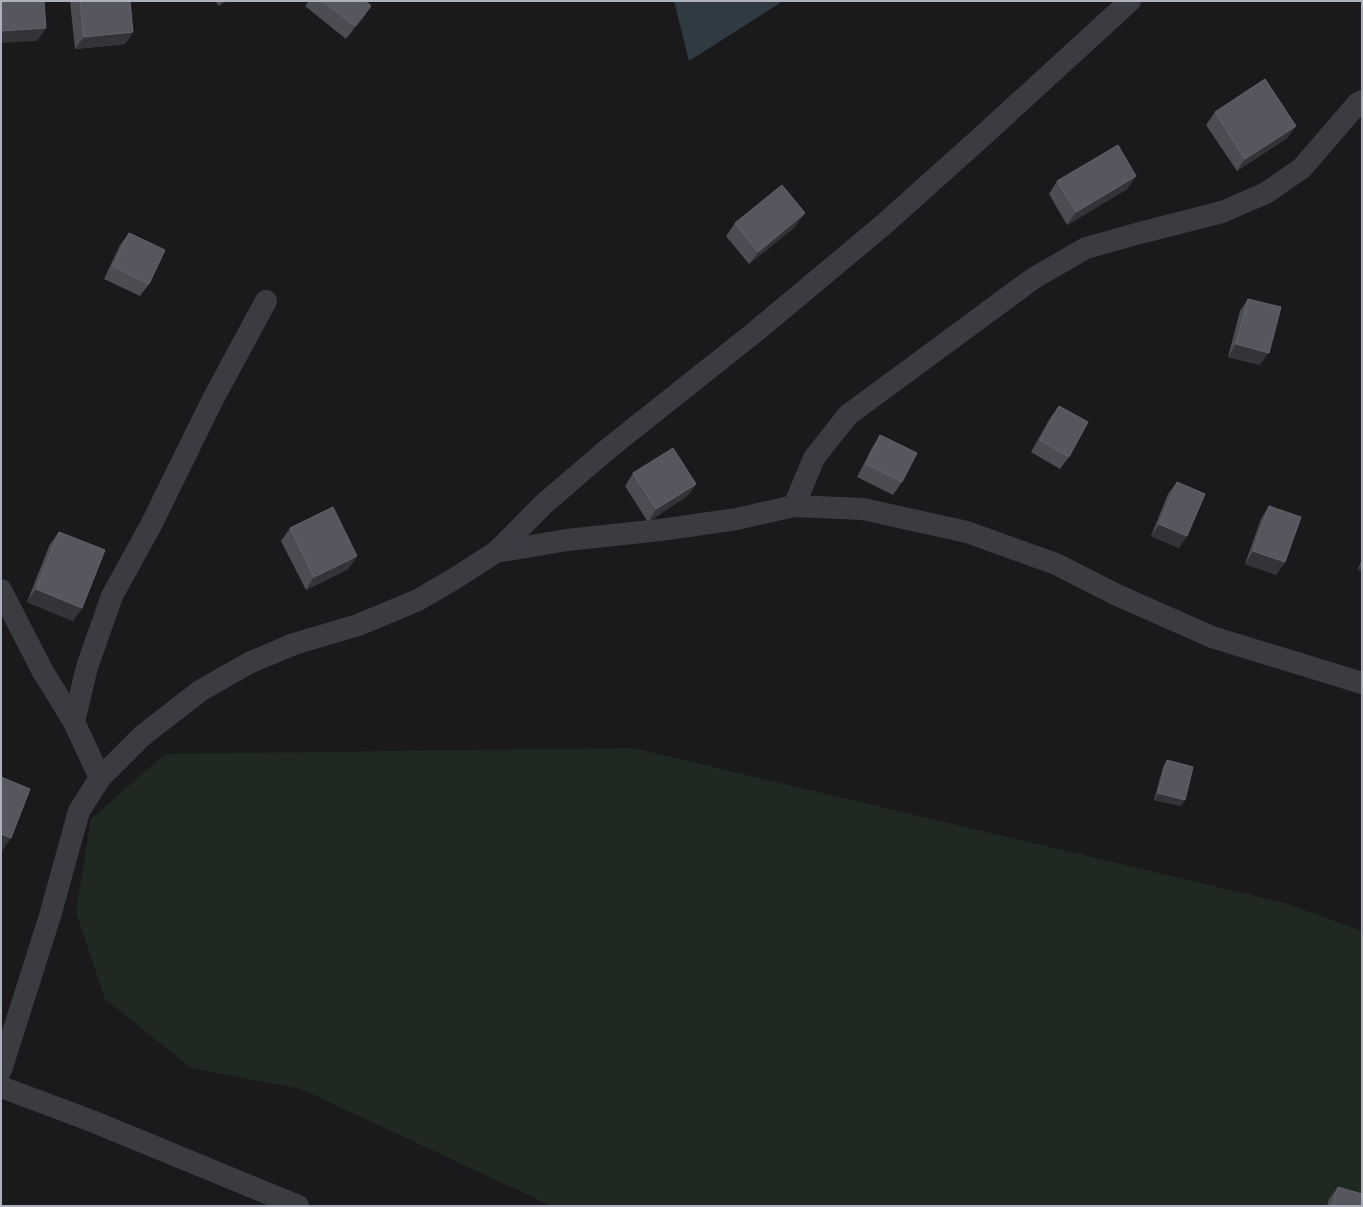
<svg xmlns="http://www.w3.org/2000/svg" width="1363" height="1207" font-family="Inter,sans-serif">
	<rect width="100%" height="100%" fill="#1a1a1d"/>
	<!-- green -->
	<path fill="#1f2821" d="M633,748L1285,903L1362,931V1206H552L301,1089L191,1068L105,999L76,912L91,819L165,754Z"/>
	<!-- water -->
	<path fill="#2f3a42" d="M674,1H783L689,61Z"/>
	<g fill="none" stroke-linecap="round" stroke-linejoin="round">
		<!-- minor -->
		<g stroke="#3b3c42" stroke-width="22">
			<path d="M794,506L814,458L848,415L1034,278L1086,248L1136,234L1222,212L1266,193L1302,168L1358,103L1362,101"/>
			<path d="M496,552L567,540L660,530L737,519L794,506L863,509L967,532L1056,564L1117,595L1212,637L1362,683"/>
			<path d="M1,590L42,670L74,722L100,778"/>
			<path d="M74,722L87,667L112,596L151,525L213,399L266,301"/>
			<path d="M1,1070L50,916L79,811L100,778L142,736L200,691L249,663L294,644L358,625L418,600L454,579L496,552L546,502L609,448L755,332L882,226L977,141L1130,1"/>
			<path d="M1,1087L92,1121L298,1206"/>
		</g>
	</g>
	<!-- wall -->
	<g fill="#4b4d52">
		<path d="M70,1H130L133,32L125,44L75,49Z"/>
		<path d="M215,1H226L219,6Z"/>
		<path d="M309,1H366L371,6L363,18L346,39L305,6Z"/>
		<path d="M1215,112L1296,126L1287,138L1237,171L1206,125Z"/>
		<path d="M1136,176L1127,189L1067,225L1049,194L1057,181Z"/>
		<path d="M735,223L796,226L749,264L726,236Z"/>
		<path d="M129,233L149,284L140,296L104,279L120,245Z"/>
		<path d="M1248,299L1260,365L1228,357L1240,311Z"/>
		<path d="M1059,406L1069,457L1060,469L1031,452L1050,418Z"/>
		<path d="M880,435L902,482L893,495L857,477L872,448Z"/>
		<path d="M633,473L696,484L687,496L648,522L625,486Z"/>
		<path d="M1177,482L1179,548L1151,536L1168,494Z"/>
		<path d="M1269,506L1285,562L1276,575L1245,564L1261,519Z"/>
		<path d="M290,528L357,556L348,569L306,590L281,541Z"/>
		<path d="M59,532L82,608L73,621L27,602L50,544Z"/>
		<path d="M1362,558V571L1358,570Z"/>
		<path d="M1167,760L1181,806L1154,800L1163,767Z"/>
		<path d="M1338,1187L1362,1206H1327L1329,1199Z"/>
	</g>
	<!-- shaded-wall -->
	<g fill="#333438">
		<path d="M222,1H226L219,6Z"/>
		<path d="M371,6L363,18L346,39L355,26Z"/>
		<path d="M46,28L37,41L1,43V31Z"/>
		<path d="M133,32L125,44L75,49L84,37Z"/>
		<path d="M1296,126L1287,138L1237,171L1245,159Z"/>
		<path d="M1136,176L1127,189L1067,225L1076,212Z"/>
		<path d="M805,213L796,226L749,264L758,252Z"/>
		<path d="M1236,344L1269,353L1260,365L1228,357Z"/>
		<path d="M696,484L687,496L648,522L656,509Z"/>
		<path d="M1159,524L1187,536L1179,548L1151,536Z"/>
		<path d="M1253,551L1285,562L1276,575L1245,564Z"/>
		<path d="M357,556L348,569L306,590L314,577Z"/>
		<path d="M1362,565V571L1358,570Z"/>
		<path d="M36,589L82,608L73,621L27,602Z"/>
		<path d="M1158,793L1185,800L1181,806L1154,800Z"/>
		<path d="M1,834L11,838L2,851L1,850Z"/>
	</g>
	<!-- building -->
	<g fill="#56575e" stroke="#63656c">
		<path d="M1,1H44L46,28L1,31Z"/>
		<path d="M80,1H130L133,32L84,37Z"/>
		<path d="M323,1H366L371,6L355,26Z"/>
		<path d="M1265,79L1296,126L1245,159L1215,112Z"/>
		<path d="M1118,145L1136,176L1076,212L1057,181Z"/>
		<path d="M782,185L805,213L758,252L735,223Z"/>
		<path d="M129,233L165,250L149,284L113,266Z"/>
		<path d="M1248,299L1281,307L1269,353L1236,344Z"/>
		<path d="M1059,406L1088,422L1069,457L1040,440Z"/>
		<path d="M880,435L917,453L902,482L866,464Z"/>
		<path d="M673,448L696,484L656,509L633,473Z"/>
		<path d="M1177,482L1205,494L1187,536L1159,524Z"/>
		<path d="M1269,506L1301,517L1285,562L1253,551Z"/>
		<path d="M333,507L357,556L314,577L290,528Z"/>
		<path d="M59,532L105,550L82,608L36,589Z"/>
		<path d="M1167,760L1193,767L1185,800L1158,793Z"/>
		<path d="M1,777L30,789L11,838L1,834Z"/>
		<path d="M1338,1187L1362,1194V1206H1332Z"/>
	</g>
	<!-- border -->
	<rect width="1363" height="1207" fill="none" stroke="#acb1bd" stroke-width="4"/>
</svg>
